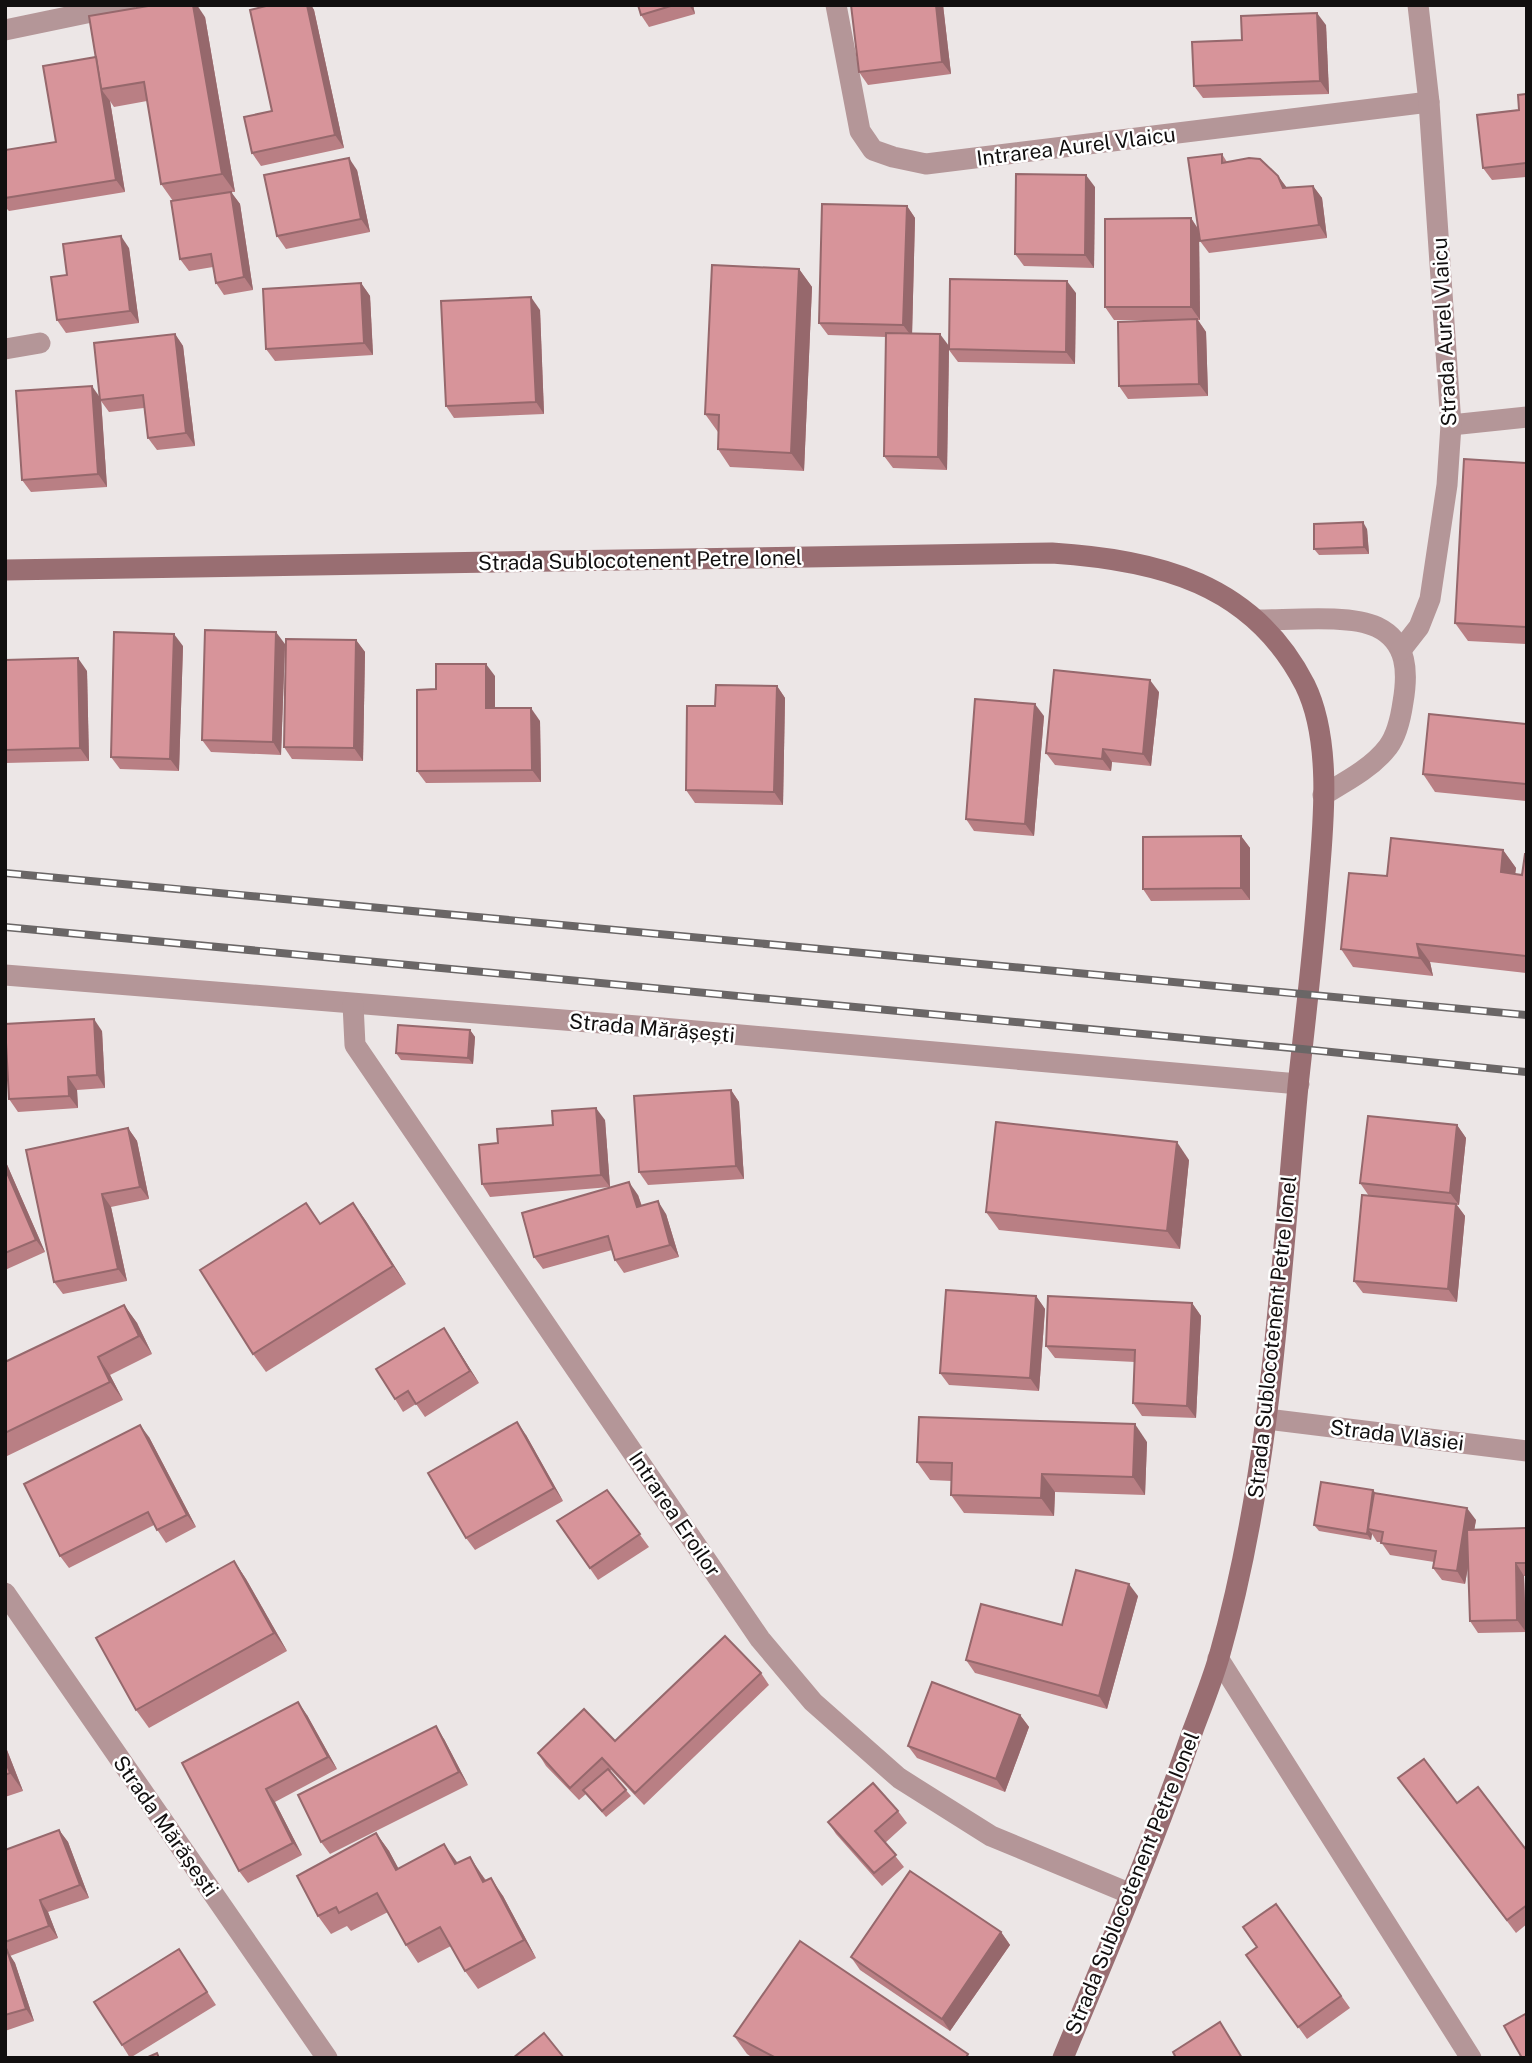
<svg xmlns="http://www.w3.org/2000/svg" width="1532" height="2063" font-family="'Public Sans',sans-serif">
	<rect width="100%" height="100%" fill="#ece6e6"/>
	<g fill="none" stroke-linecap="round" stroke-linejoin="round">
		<!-- street -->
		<g stroke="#b49698" stroke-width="21">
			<path d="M836,5L860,131L873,150L893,157L926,164L1429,102"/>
			<path d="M5,30L125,5"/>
			<path d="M5,349L40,343"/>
			<path d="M1451,425L1527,417"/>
			<path d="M1259,620C1290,620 1350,614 1377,627C1408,642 1408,673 1403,702C1401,716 1397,735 1388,747C1372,768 1345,782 1323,795"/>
			<path d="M1401,650L1419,627L1430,599L1447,485L1451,425L1429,102L1418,5"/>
			<path d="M5,975L662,1028L1299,1084"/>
			<path d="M353,1004L355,1045L760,1639L813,1702L899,1778L991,1836L1131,1894"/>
			<path d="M1267,1419L1527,1451"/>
			<path d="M5,1593L327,2058"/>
			<path d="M1218,1658L1471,2058"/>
		</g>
		<!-- secondary -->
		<path stroke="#996e72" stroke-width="21" d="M5,570L1052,553C1158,560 1253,583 1305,685C1333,742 1323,828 1318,889C1313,955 1305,1021 1298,1086C1280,1277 1272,1471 1219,1657C1212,1681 1202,1706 1193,1730C1155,1841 1108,1949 1063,2058"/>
		<!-- rail casing -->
		<g stroke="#6a6666" stroke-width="8">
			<g id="rail">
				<path d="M5,873L1527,1015"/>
				<path d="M5,927L1302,1049L1527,1072"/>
			</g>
		</g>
		<!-- rail -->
		<use href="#rail" stroke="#fff" stroke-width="5" stroke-dasharray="16" stroke-linecap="butt"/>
	</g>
	<!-- wall -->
	<g fill="#b97f84">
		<path d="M270,5H311L314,10L344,148L261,166L252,153L272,111Z"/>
		<path d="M638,5H693L695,14L649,27L641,15Z"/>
		<path d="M943,5L951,74L868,85L859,72Z"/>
		<path d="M205,17L235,192H231L240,204L253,290L224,295L216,283L213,267L189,271L180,259L173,201L161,184L147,101L114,107L110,101L125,192L9,211L5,207V150L56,142L96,58Z"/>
		<path d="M1326,25L1329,94L1203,98L1194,86Z"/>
		<path d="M1527,94V177L1492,180L1483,168L1519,110Z"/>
		<path d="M1222,154L1227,162L1278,176L1287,188L1313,186L1322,198L1327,238L1209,253L1200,241L1199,234L1200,320H1198L1206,332L1208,396L1128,399L1119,386L1182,320H1114L1105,307L1191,218L1199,230Z"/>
		<path d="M357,170L370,232L286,249L277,236Z"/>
		<path d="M1095,187L1094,268L1024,266L1015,254Z"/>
		<path d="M907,206L915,218L912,334L949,346L1076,293L1075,364L958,362L949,350L947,470L893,468L884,456L886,337L828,335L819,323Z"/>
		<path d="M129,248L139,323L66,333L57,320L67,275Z"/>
		<path d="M799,269L812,287L804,471L730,467L718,449V432L705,414Z"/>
		<path d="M361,283L370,296L373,355L275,361L266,349Z"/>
		<path d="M540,310L544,414L454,418L446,406Z"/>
		<path d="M175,334L183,346L195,446L157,450L148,438L144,408L109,412L101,401L107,487L31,492L22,480L100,397Z"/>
		<path d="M1527,463V644L1468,641L1455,623Z"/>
		<path d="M1367,529L1369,554L1319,555L1314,549Z"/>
		<path d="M356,640L365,652L363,761L292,759L284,747Z"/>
		<path d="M285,644L281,755L211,752L202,740Z"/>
		<path d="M183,646L179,771L120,769L111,757Z"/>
		<path d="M5,660L87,671L89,761L5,763Z"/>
		<path d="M495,676V708L540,721L541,782L426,783L417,771L436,689Z"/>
		<path d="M777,686L785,698L783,805L695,803L686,790L715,706Z"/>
		<path d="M1159,692L1151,766L1112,762L1111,771L1055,765L1046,753Z"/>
		<path d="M1044,716L1034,836L974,831L966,819Z"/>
		<path d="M1527,724V801L1435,792L1423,774Z"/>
		<path d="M1241,836L1250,848V900L1151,901L1143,889Z"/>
		<path d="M1503,850L1516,868L1515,874L1522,875L1527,854V973L1430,962L1433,976L1353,967L1341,949L1387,876Z"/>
		<path d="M470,1030L475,1037L473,1064L401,1060L396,1053Z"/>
		<path d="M102,1031L105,1088L77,1090L78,1108L18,1112L9,1099Z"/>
		<path d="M731,1090L739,1102L744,1179L648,1185L639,1172Z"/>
		<path d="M605,1120L610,1187L490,1197L482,1184L498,1143Z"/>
		<path d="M1457,1125L1466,1138L1459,1205H1457L1465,1216L1457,1302L1363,1293L1354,1281L1369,1196L1360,1183Z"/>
		<path d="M128,1128L137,1141L149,1199L111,1207L127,1281L63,1294L54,1282Z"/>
		<path d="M5,1160L45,1252L5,1270Z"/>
		<path d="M1189,1160L1180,1249L999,1230L986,1212Z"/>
		<path d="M638,1195L642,1206L666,1214L679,1257L624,1273L615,1260L612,1250L543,1269L534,1257Z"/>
		<path d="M353,1203L406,1284L266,1372L253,1354L320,1224Z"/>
		<path d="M1036,1296L1045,1309L1039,1391L949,1385L940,1373Z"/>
		<path d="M1192,1303L1201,1316L1196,1418L1142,1416L1133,1403L1135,1362L1055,1358L1046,1346Z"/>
		<path d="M124,1305L137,1323L152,1354L110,1375L123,1400L5,1457V1362Z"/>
		<path d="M444,1328L479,1383L425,1417L416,1404L403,1412L395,1399Z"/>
		<path d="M526,1435L563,1501L475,1550L466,1538Z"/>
		<path d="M149,1437L196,1527L166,1543L154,1525L69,1568L60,1556Z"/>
		<path d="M1147,1442L1145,1495L1055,1492L1054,1516L964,1513L951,1495L952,1481L930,1480L917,1462Z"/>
		<path d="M607,1490L649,1547L598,1580L557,1521Z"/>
		<path d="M1376,1493L1476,1520L1474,1530L1527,1528V1576H1524L1526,1632L1478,1633L1470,1621L1468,1567L1465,1584L1442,1580L1433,1568L1434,1562L1390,1555L1381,1542H1377L1372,1534L1371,1540L1319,1531L1314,1525Z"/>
		<path d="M234,1561L246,1579L287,1651L149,1728L136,1710Z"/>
		<path d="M1138,1596L1107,1709L975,1673L966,1660Z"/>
		<path d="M761,1673L769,1685L644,1805L611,1770L610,1771L631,1796L606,1817L586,1794L579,1800L546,1766L538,1753L615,1741Z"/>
		<path d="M307,1715L337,1769L275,1802L302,1855L248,1883L239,1871L182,1763Z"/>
		<path d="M1020,1715L1029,1727L1005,1792L917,1758L908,1746Z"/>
		<path d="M444,1739L468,1785L330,1854L321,1842Z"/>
		<path d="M5,1745L23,1791L5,1797Z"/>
		<path d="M1398,1778L1457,1803L1527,1851V1924L1516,1933Z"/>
		<path d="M898,1811L907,1823L885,1843L904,1867L882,1886L836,1834L828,1822Z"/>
		<path d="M59,1830L68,1842L89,1898L48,1912L58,1938L10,1956L15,1963L34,2021L5,2031V1850Z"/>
		<path d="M376,1833L389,1851L398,1868L457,1863L482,1875L486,1880L503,1896L536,1958L478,1989L465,1971L451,1946L418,1963L406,1945L388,1912L351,1931L347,1926L331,1934L318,1916Z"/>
		<path d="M1276,1904L1350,2008L1307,2039L1246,1955L1257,1947Z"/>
		<path d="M1001,1932L1010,1945L950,2031L860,1970L851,1957Z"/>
		<path d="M179,1949L216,2005L130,2058L122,2045Z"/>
		<path d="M734,2036L970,2058H753L747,2054Z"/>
	</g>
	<!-- shaded-wall -->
	<g fill="#96686c">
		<path d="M193,5H197L205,17L235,192L222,174Z"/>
		<path d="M307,5H311L314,10L344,148L335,135Z"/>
		<path d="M689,5H693L695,14Z"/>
		<path d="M936,5H943L951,74L942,62Z"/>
		<path d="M1317,13L1326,25L1329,94L1320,81Z"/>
		<path d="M96,57L101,89L110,101L125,192L116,180Z"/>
		<path d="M349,158L357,170L370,232L361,219Z"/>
		<path d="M1086,175L1095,187L1094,268L1085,255Z"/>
		<path d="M1278,176L1287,188H1283Z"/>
		<path d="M1313,186L1322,198L1327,238L1319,225Z"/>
		<path d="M231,192L240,204L253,290L244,277Z"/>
		<path d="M907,206L915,218L912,337L903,325Z"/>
		<path d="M1191,218L1199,231L1200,320L1191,307Z"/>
		<path d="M121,236L129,248L139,323L130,311Z"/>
		<path d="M799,269L812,287L804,471L791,453Z"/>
		<path d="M1067,281L1076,293L1075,364L1066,352Z"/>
		<path d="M361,283L370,296L373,355L364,343Z"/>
		<path d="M531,297L540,310L544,414L536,402Z"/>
		<path d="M1197,319L1206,332L1208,396L1199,384Z"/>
		<path d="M175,334L183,346L195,446L186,433Z"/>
		<path d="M940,334L949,346L947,470L938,457Z"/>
		<path d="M92,386L101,399L107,487L98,474Z"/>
		<path d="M1363,522L1367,529L1369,554L1364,547Z"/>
		<path d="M276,632L285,644L281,755L273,742Z"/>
		<path d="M174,634L183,646L179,771L170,759Z"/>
		<path d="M356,640L365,652L363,761L354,748Z"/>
		<path d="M78,658L87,671L89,761L80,748Z"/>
		<path d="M486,664L495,676V721L486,708Z"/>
		<path d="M1150,680L1159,692L1151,766L1143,754Z"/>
		<path d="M777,686L785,698L783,805L774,792Z"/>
		<path d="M1035,704L1044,716L1034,836L1025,824Z"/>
		<path d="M531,708L540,721L541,782L532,770Z"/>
		<path d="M1103,749L1112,762L1111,771L1102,759Z"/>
		<path d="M1241,836L1250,848V900L1241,888Z"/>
		<path d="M1503,850L1516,868L1513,890L1501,872Z"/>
		<path d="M1417,944L1430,962L1433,976L1420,958Z"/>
		<path d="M94,1019L102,1031L105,1088L97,1075Z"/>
		<path d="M470,1030L475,1037L473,1064L468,1058Z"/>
		<path d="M68,1077L77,1090L78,1108L69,1096Z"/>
		<path d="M731,1090L739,1102L744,1179L736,1166Z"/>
		<path d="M596,1108L605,1120L610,1187L601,1175Z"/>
		<path d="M1457,1125L1466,1138L1459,1205L1450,1193Z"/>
		<path d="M128,1128L137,1141L149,1199L140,1187Z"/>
		<path d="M1177,1142L1189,1160L1180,1249L1167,1231Z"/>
		<path d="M5,1160L45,1252L36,1240L5,1168Z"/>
		<path d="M629,1182L638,1195L646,1220L637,1207Z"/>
		<path d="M102,1194L111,1207L127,1281L118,1269Z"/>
		<path d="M658,1201L666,1214L679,1257L670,1245Z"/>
		<path d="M353,1203L366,1221L406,1284L393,1266Z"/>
		<path d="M1456,1204L1465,1216L1457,1302L1448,1289Z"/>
		<path d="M1036,1296L1045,1309L1039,1391L1030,1378Z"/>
		<path d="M1192,1303L1201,1316L1196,1418L1187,1406Z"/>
		<path d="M124,1305L137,1323L152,1354L139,1336Z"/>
		<path d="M444,1328L452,1340L479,1383L470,1371Z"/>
		<path d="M98,1357L110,1375L123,1400L110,1382Z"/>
		<path d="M517,1422L526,1435L563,1501L554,1488Z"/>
		<path d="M1135,1424L1147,1442L1145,1495L1133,1477Z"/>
		<path d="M140,1425L149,1437L196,1527L187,1515Z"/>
		<path d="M1042,1474L1055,1492L1054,1516L1041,1498Z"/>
		<path d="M1373,1490L1378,1496L1368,1529L1372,1534L1371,1540L1367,1534Z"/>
		<path d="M1467,1508L1476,1520L1465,1584L1457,1571Z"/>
		<path d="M234,1561L246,1579L287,1651L274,1633Z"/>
		<path d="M1516,1563L1524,1576L1526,1632L1517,1620Z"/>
		<path d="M1129,1584L1138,1596L1107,1709L1099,1696Z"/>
		<path d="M298,1702L307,1715L337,1769L328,1757Z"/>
		<path d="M1020,1715L1029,1727L1005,1792L996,1779Z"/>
		<path d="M436,1726L444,1739L468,1785L459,1772Z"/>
		<path d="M5,1745L23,1791L10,1773L5,1760Z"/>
		<path d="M266,1789L275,1802L302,1855L293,1843Z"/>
		<path d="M59,1830L68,1842L89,1898L80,1885Z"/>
		<path d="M376,1833L389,1851L409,1888L396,1870Z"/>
		<path d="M444,1844L457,1862L467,1882L455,1864Z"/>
		<path d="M470,1857L482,1875L496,1900L483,1882Z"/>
		<path d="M491,1878L503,1896L536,1958L524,1940Z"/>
		<path d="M40,1900L48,1912L58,1938L49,1926Z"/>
		<path d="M1001,1932L1010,1945L950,2031L942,2019Z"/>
		<path d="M7,1950L15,1963L34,2021L26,2009Z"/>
	</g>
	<!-- building -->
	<g fill="#d7949a" stroke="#96686c" stroke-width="2">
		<path d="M154,5H193L222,174L161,184L144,82L101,89L89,16Z"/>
		<path d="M270,5H307L335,135L252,153L244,117L272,111L250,10Z"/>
		<path d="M638,5H674L641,15Z"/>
		<path d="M851,5H936L942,62L859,72Z"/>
		<path d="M1317,13L1320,81L1194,86L1192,42L1242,40L1241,16Z"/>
		<path d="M96,57L116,180L5,198V150L56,142L43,66Z"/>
		<path d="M1527,94V163L1483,168L1477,115L1519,110L1518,95Z"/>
		<path d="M1222,154V163L1249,158L1260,159L1278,176L1283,188L1313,186L1319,225L1200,241L1188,158Z"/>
		<path d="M349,158L361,219L277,236L264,175Z"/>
		<path d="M1016,174L1086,175L1085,255L1015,254Z"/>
		<path d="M231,192L244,277L216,283L211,254L180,259L171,201Z"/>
		<path d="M822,204L907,206L903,325L819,323Z"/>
		<path d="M1191,218V307H1105V219Z"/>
		<path d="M121,236L130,311L57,320L51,277L67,275L63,244Z"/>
		<path d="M712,265L799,269L791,453L718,449L719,415L705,414Z"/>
		<path d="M950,279L1067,281L1066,352L949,349Z"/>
		<path d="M361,283L364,343L266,349L263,289Z"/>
		<path d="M531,297L536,402L446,406L441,301Z"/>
		<path d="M1197,319L1199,384L1119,386L1118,322Z"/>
		<path d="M886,333L940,334L938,457L884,456Z"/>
		<path d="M175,334L186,433L148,438L143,395L100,400L94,343Z"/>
		<path d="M92,386L98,474L22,480L16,391Z"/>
		<path d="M1464,459L1527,463V627L1455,623Z"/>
		<path d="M1363,522L1364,547L1314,549V524Z"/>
		<path d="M205,630L276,632L273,742L202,740Z"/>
		<path d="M114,632L174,634L170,759L111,757Z"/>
		<path d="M286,639L356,640L354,748L284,747Z"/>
		<path d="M78,658L80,748L5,750V660Z"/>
		<path d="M436,664H486V708H531L532,770L417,771V690L436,689Z"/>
		<path d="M1054,670L1150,680L1143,754L1103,749L1102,759L1046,753Z"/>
		<path d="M716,685L777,686L774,792L686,790L687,706H715Z"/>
		<path d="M975,699L1035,704L1025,824L966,819Z"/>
		<path d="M1429,714L1527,724V784L1423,774Z"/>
		<path d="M1241,836V888L1143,889V837Z"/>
		<path d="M1391,838L1503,850L1501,872L1522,875L1525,854H1527V956L1417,944L1420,958L1341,949L1349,873L1387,876Z"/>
		<path d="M94,1019L97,1075L68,1077L69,1096L9,1099L5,1024Z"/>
		<path d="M398,1025L470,1030L468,1058L396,1053Z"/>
		<path d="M731,1090L736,1166L639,1172L634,1096Z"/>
		<path d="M596,1108L601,1175L482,1184L479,1145L498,1143L497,1129L553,1125L552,1111Z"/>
		<path d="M1368,1116L1457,1125L1450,1193L1360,1183Z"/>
		<path d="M996,1122L1177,1142L1167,1231L986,1212Z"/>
		<path d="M128,1128L140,1187L102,1194L118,1269L54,1282L26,1150Z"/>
		<path d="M5,1168L36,1240L5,1253Z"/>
		<path d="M629,1182L637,1207L658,1201L670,1245L615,1260L608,1236L534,1257L522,1213Z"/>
		<path d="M1362,1195L1456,1204L1448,1289L1354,1281Z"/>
		<path d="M306,1203L320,1224L353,1203L393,1266L253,1354L200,1270Z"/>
		<path d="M946,1290L1036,1296L1030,1378L940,1373Z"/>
		<path d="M1048,1296L1192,1303L1187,1406L1133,1403L1135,1350L1046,1346Z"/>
		<path d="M124,1305L139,1336L98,1357L110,1382L5,1433V1362Z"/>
		<path d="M444,1328L470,1371L416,1404L408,1391L395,1399L376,1369Z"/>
		<path d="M919,1417L1135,1424L1133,1477L1042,1474L1041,1498L951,1495L952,1463L917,1462Z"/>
		<path d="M517,1422L554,1488L466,1538L428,1473Z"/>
		<path d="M140,1425L187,1515L157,1530L148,1512L60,1556L24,1484Z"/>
		<path d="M1321,1482L1373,1490L1367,1534L1314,1525Z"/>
		<path d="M607,1490L640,1534L590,1568L557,1521Z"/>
		<path d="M1374,1493L1467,1508L1457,1571L1433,1568L1436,1551L1381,1543L1383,1532L1368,1529Z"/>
		<path d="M1527,1528V1563H1516L1517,1620L1470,1621L1467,1530Z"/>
		<path d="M234,1561L274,1633L136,1710L96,1638Z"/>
		<path d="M1076,1570L1129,1584L1099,1696L966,1660L981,1604L1062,1625Z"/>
		<path d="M725,1636L761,1673L635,1793L602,1758L570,1788L538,1753L584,1709L615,1741Z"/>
		<path d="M932,1682L1020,1715L996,1779L908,1746Z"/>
		<path d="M298,1702L328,1757L266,1789L293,1843L239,1871L182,1763Z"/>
		<path d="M436,1726L459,1772L321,1842L298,1795Z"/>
		<path d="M1424,1759L1457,1803L1478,1787L1527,1851V1905L1507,1920L1398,1778Z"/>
		<path d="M5,1760L10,1773L5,1775Z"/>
		<path d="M608,1769L626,1790L602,1811L583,1790Z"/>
		<path d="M873,1783L898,1811L875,1831L896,1855L874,1873L828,1822Z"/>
		<path d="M59,1830L80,1885L40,1900L49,1926L5,1942V1850Z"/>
		<path d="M376,1833L396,1870L444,1844L455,1864L470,1857L483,1882L491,1878L524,1940L465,1971L440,1927L406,1945L377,1893L339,1913L336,1907L318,1916L297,1876Z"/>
		<path d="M910,1871L1001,1932L942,2019L851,1957Z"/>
		<path d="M1276,1904L1341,1996L1298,2027L1246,1955L1257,1947L1243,1927Z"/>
		<path d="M800,1941L968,2054L966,2058H776L734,2036Z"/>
		<path d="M179,1949L207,1992L122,2045L94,2002Z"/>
		<path d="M7,1950L26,2009L5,2015V1951Z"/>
		<path d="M1527,2013V2058H1522L1504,2026Z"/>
		<path d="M1220,2022L1242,2058H1176L1173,2052Z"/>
		<path d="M544,2033L564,2058H513Z"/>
		<path d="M157,2053L159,2058H146Z"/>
	</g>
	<g text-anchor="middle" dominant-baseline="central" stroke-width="5" stroke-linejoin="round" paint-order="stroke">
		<!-- street labels -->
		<g font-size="21" fill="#110f0f" stroke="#fff">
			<text transform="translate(1076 146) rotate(-7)">Intrarea Aurel Vlaicu</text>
			<text transform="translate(1444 332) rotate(-93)">Strada Aurel Vlaicu</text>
			<text transform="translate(640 560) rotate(-1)">Strada Sublocotenent Petre Ionel</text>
			<text transform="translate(652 1028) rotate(5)">Strada Mărășești</text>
			<text transform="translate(1272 1337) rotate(-84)">Strada Sublocotenent Petre Ionel</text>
			<text transform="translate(1397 1435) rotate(7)">Strada Vlăsiei</text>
			<text transform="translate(675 1514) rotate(56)">Intrarea Eroilor</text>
			<text transform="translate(166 1826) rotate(55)">Strada Mărășești</text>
			<text transform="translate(1132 1883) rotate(-68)">Strada Sublocotenent Petre Ionel</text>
		</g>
	</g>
	<!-- border -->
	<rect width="1532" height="2063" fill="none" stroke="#110f0f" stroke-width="14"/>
</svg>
